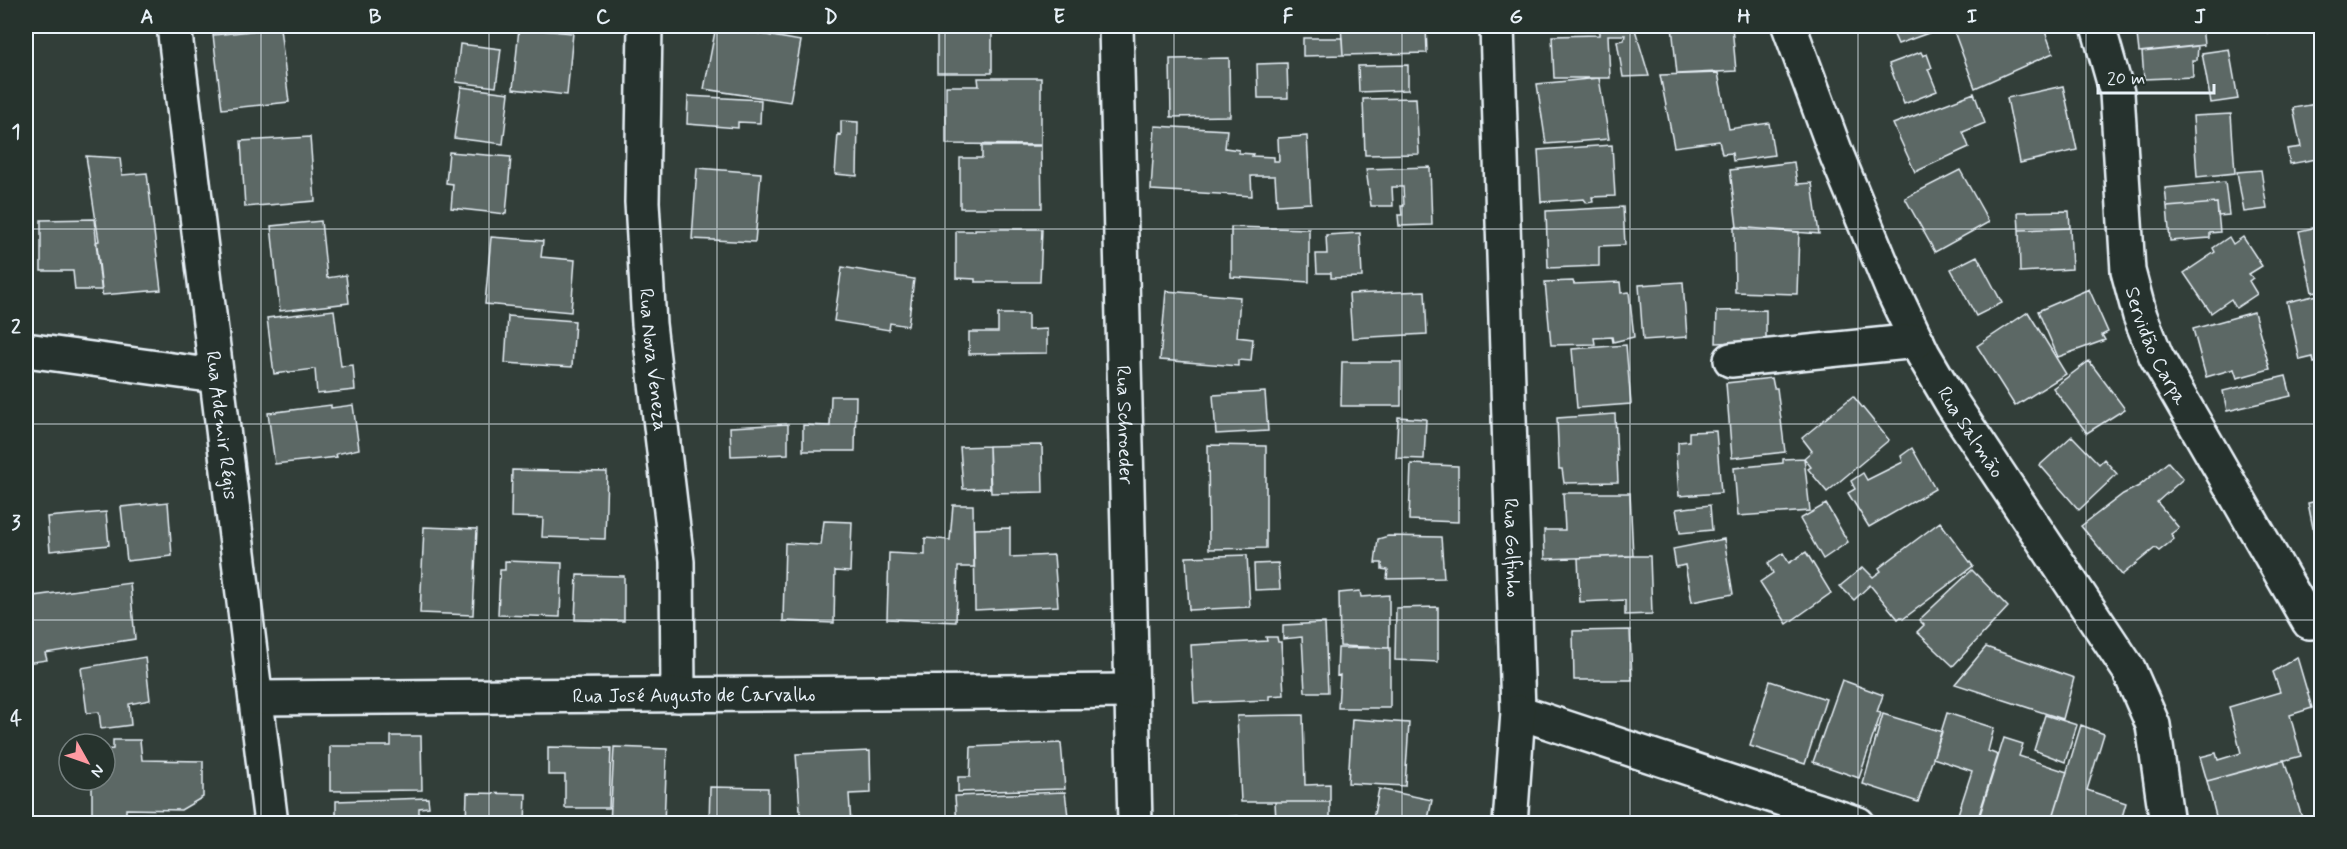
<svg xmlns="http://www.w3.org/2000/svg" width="2347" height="849" font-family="Mynerve,sans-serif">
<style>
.building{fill:#5c6865;stroke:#e8f1f8;stroke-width:1.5}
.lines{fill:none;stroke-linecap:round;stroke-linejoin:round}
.minor-casing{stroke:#e8f1f8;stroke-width:38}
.minor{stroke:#26332d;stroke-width:33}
.grid{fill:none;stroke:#e8f1f8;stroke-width:1.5;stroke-opacity:0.55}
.labels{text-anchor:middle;stroke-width:4.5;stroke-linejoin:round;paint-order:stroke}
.street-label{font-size:20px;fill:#e8f1f8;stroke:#26332d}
.neatline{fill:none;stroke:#e8f1f8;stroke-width:2}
.grid-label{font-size:20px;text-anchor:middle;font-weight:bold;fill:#e8f1f8}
</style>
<rect width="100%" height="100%" fill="#323e39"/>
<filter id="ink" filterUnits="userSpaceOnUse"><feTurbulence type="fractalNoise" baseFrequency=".0167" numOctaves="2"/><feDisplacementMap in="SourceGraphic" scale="12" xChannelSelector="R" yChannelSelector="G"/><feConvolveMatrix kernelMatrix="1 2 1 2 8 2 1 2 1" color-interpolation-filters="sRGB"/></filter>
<g filter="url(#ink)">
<path class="building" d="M206,26H256L206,31Z
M716,26L801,41L790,102L704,89Z
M937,26H992V73H937Z
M1341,26H1426L1427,53L1343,55Z
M1599,26H1634L1649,76L1623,77L1617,41L1624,40L1625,35H1608L1610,78H1554L1552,36L1599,35Z
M1672,26H1732L1736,71L1677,74Z
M1890,26H1948L1898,44Z
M1952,26H2043L2053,53L1975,88Z
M2136,26H2202L2204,45L2139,52Z
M2267,26H2322V28L2268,33Z
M280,28L289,102L222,109L213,35Z
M519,28L573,33L567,95L513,89Z
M1303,38H1342L1343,55L1303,56Z
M460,44L501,49L496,87L456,82Z
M2198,46L2197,60H2192L2193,77L2144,79L2142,52Z
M2229,49L2238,99L2211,103L2202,53Z
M1921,52L1923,56L1927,54L1932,68L1928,69L1937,91L1904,104L1889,64Z
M1229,58L1230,116L1171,117L1170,59Z
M1287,63L1288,98H1258L1257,64Z
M1408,65V90L1359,92L1358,66Z
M1718,73L1729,129L1769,123L1774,155L1733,161L1732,153L1722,154L1719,141L1674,147L1660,75Z
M978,78H1041V145L946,144V86H979Z
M1599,78L1609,139L1546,144L1537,84Z
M2063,86L2077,150L2020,163L2007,98Z
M461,87L509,93L503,144L454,138Z
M1974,93L1985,123L1963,132L1969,147L1915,172L1893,124Z
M688,96L761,100L760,123L738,122V128L687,124Z
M1416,98L1419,154L1365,155L1363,99Z
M2322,103V158L2290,164L2287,149L2301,147L2293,108Z
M2231,114L2235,173L2197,177L2193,116Z
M841,121L858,122L857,176L835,174L838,134L841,135Z
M1155,126L1227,130L1225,148L1239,150V153L1253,154L1252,156L1274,157V161H1279L1278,138L1307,136L1311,203L1277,205L1275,176H1251L1252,196L1151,190Z
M310,137L315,201L245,207L241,141Z
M1612,145L1615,196L1592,197L1593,202L1587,203L1584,199L1541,202L1538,150Z
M982,146H1041L1042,208H960V158H982Z
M449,152L511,157L506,214L451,208L453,184L446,183Z
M86,156L120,158L122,175L147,173L161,290L102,295L96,242L99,241Z
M1794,162L1797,184L1812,183L1819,234L1737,227L1730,170Z
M1430,167L1432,225L1399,226L1398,215H1402L1401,206H1404L1403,187H1392L1393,206H1371L1366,169Z
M697,168L761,173L755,242L692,239Z
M1960,170L1989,222L1935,252L1905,198Z
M2261,170L2267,209L2244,212L2237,172Z
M2225,182L2229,215L2218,216L2217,203L2167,207L2165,188Z
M2217,203L2220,232L2210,233V238L2170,241L2167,207Z
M1623,207L1625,245L1599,246V266L1548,268L1546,211Z
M2069,211L2070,228L2019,230L2018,212Z
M94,219L102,290H75L73,271H41V220Z
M321,221L327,278L346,275L349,303L280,311L271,226Z
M2322,226V290L2312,292L2299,231Z
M1231,227L1309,229V282L1231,277Z
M1734,227L1799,232L1797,294L1735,292Z
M2070,228L2072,269L2020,272L2019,230Z
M975,229H1042L1040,282H975V279L956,278V231H975Z
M1360,233L1362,277L1331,278V273H1317L1316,254H1327L1326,235Z
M491,237L543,241L541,257L575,260L571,312L485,304Z
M2229,237L2233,244L2243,237L2262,266L2249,274L2253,278L2249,281L2257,294L2236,308L2231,299L2211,313L2184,273L2215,252L2213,248Z
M1977,256L2002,303L1976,316L1951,269Z
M842,267L914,279L908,326L890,323L889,330L834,321Z
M1573,281L1574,284L1620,282L1621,293L1629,292L1634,337L1613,342L1612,337L1594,338L1595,344L1551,345L1545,282Z
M1683,282L1687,337L1643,340L1639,285Z
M2089,289L2108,332L2102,335L2105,340L2058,357L2038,311Z
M1166,291L1240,297L1237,337L1253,339L1251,361L1238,360V366L1160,360Z
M1425,291L1427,334L1352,338L1349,294Z
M2322,294V361L2314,363L2313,357L2300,360L2287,302Z
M334,310L341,366L353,365L355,390L317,394L315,369L274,374L267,318Z
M1766,310V341L1716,343L1717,311Z
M2028,312L2066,374L2015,406L1977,346Z
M2254,312L2270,369L2237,378L2234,369L2206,377L2193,329Z
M998,314H1028V330L1047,329V353L969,354V332H998Z
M508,316L575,321L572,367L505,363Z
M1626,345L1631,404L1577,408L1572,349Z
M2089,361L2125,409L2087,433L2053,388Z
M1342,362H1401V406H1341Z
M2286,376L2291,396L2227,411L2223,391Z
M1772,378L1774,388H1777L1785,452L1732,458L1726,383Z
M1265,392L1268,431L1216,434L1213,395Z
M831,396H856L855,451H803V425L830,426Z
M1853,396L1889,440L1827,492L1808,469L1811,467L1804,458L1812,451L1802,438Z
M331,405V408L353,405L359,449L336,454L337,457L275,464L268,413Z
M1615,414L1618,482L1564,483L1562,469H1559L1557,418Z
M1398,417L1426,419L1424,459L1396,458Z
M788,424V454L731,456L730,427Z
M1716,431L1721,493L1679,496L1676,454H1678V442L1689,441V432Z
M2072,436L2099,464L2104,459L2117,474L2079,510L2040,465Z
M1042,445L1043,492L991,493L989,446Z
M1208,445L1266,446V548L1209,549Z
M989,446L990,488L963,489L960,447Z
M1912,448L1935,489L1869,527L1848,493L1855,489L1851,481L1863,473L1867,480L1903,462L1901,456Z
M1783,459L1804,458L1810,511L1738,516L1734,468L1783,463Z
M2168,462L2183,479L2157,502L2179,528L2171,534L2174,539L2159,551L2155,548L2122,575L2081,526L2123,494L2139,486Z
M1411,464L1458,466V522L1409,520Z
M512,470L607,472L605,539L542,537L543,518L511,517Z
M1563,493H1630L1633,556L1545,559L1544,530H1565Z
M2322,500V558H2319L2308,503Z
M168,502L172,556L127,561L121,507Z
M1826,504L1848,542L1823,559L1800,519Z
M953,505H973L974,567H958L956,622L887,619L889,553L925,555V538L950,540Z
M1710,505L1712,530L1680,533L1676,509Z
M106,512L109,545L50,551L47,517Z
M824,521L852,522L850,572L835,571L834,623L783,621L785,543L821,545Z
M1940,522L1973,566L1903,619L1901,617L1898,619L1870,585L1854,600L1840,586L1863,567L1873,577L1881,571L1879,568Z
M424,527L477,529L473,615L420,613Z
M1010,528V557L1054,555L1058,606L975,610L974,529Z
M1388,536L1441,537L1444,578L1387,579L1388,570L1382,569V563H1375L1378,539Z
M1724,539L1733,594L1692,602L1685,565L1676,567L1673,549Z
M1806,552L1831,593L1787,624L1760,582L1773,573L1768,563L1783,553L1789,563Z
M1247,555L1250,607L1189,610L1186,557Z
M1624,556H1650L1652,614L1625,615V600L1580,602L1578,558Z
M505,561L562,563L560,617L498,615L500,570H505Z
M1278,563L1280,589L1255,590L1254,564Z
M1972,570L2008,607L1953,666L1917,632L1924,625L1919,620Z
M577,575L624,576V621L575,620Z
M130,583L135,639L45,653L47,660L26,663V597Z
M1360,591L1361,597L1389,595V648L1340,646L1339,593Z
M1438,607V662L1395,660L1396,608Z
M1325,623L1328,692H1305L1302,637L1283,639V625Z
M1630,630L1632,680H1574L1573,631Z
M1266,637H1277L1278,642H1281L1284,695L1269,696V700L1194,703L1191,645L1267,641Z
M1986,647L2074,678L2063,719L1955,684Z
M1338,648H1390V708H1338L1340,675L1337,676Z
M145,657L150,700L129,704L131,725L101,729L99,712L87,713L81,668Z
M2297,657L2312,708L2290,715L2301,756L2207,781L2200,757L2216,753L2218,760L2241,753L2229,707L2280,692L2273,672Z
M1842,680L1883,695L1877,712L1881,713L1859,778L1813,762Z
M1770,681L1826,699L1805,764L1750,746Z
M1947,713L1994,728L1988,751L1998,755L1977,821L1958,814L1972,771L1933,758Z
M1883,714L1942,732L1918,802L1863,784Z
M1303,715L1305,785L1330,784V802H1241L1237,716Z
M2045,715L2077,725L2065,762L2034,750Z
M1352,719L1409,723L1405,786L1348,783Z
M2081,725L2104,734L2087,790L2126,803L2120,824H2051Z
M391,736H421L422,790L330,791V746H391Z
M2004,738L2023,744L2019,756L2067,772L2051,824H1977Z
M113,740H140L142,760L203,761V797L181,810L126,809V824H92V786H94L95,780H105V750L113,749Z
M1061,743L1065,789L958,792V777H970L971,747Z
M548,747L611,748L609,808H565V775H548Z
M614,747L667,749L664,824H610Z
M870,751L871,793L849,794L851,824H801L796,754Z
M2284,760L2304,824H2218L2207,781Z
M710,787L768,788V824H709Z
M1379,789L1432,800L1427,824H1372Z
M1065,792L1069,824H957L955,796Z
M467,793L526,794L525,824H466Z
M428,798L429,807L419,808V824H336V801Z
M1275,802H1330V824L1276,821Z
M1238,816L1239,824H1207L1208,818Z"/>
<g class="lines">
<defs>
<g id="minor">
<path id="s1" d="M174,26L271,824"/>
<path id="s2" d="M645,26L642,202L649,324L677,562L678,695"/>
<path id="s3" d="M1116,26L1135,824"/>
<path id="s4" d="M1497,26L1518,712L1858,824"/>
<path id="s5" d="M1789,26L1837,156L1892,289L1923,354L1953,405L2129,670L2153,725L2167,824"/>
<path id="s6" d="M2098,26L2117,93L2128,271L2140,316L2156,356L2309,622L2322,621"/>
<path d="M26,350L216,376"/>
<path d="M1731,360L1917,341"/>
<path id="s7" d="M256,698L1131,691"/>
<path d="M1510,824L1518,712"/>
</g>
</defs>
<use href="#minor" class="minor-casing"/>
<use href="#minor" class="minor"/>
</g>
</g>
<path class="grid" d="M261,26V824M489,26V824M717,26V824M945,26V824M1174,26V824M1402,26V824M1630,26V824M1858,26V824M2086,26V824M26,229H2322M26,424H2322M26,620H2322"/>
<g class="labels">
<g class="street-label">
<text dy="7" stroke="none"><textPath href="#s6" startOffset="328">Servidão Carpa</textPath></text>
<text dy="7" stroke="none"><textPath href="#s2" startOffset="334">Rua Nova Veneza</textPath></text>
<text dy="7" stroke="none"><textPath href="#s1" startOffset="402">Rua Ademir Régis</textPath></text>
<text dy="7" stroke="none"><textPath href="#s3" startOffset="399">Rua Schroeder</textPath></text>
<text dy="7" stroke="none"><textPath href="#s5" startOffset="446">Rua Salmão</textPath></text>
<text dy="7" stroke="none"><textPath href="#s4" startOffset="522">Rua Golfinho</textPath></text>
<text dy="7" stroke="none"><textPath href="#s7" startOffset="438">Rua José Augusto de Carvalho</textPath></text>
</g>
</g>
<rect width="2347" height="849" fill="none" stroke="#26332d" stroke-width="66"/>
<g transform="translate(87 762) rotate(130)"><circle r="28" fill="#26332d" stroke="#747f7e" stroke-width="1.5"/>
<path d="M0-4.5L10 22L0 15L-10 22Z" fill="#ff9aa2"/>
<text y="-9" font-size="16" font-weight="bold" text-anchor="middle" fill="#e8f1f8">N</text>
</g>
<path d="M2098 84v9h116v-9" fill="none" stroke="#e8f1f8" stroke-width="3"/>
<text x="2107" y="84" font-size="18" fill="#e8f1f8" stroke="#26332d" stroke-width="4.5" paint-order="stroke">20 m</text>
<rect x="33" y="33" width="2281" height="783" class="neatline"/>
<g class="grid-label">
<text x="147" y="23">A</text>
<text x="375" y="23">B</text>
<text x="603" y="23">C</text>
<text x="831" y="23">D</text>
<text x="1059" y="23">E</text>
<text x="1288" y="23">F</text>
<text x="1516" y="23">G</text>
<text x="1744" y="23">H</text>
<text x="1972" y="23">I</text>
<text x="2200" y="23">J</text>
<text x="16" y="138">1</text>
<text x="16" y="333">2</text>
<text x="16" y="529">3</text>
<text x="16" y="725">4</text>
</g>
</svg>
